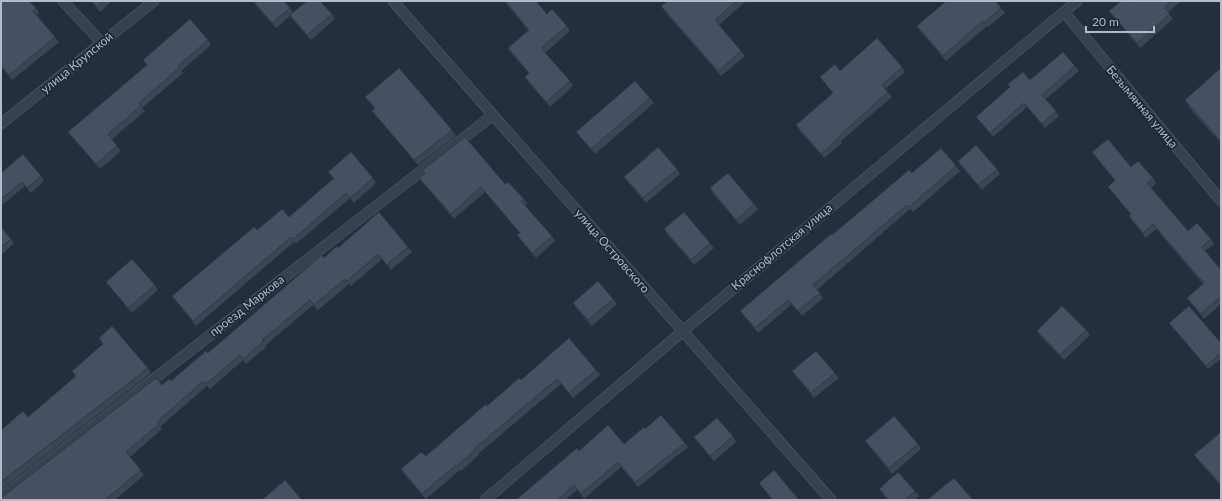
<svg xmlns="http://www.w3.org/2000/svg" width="1222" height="501" font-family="Lato,sans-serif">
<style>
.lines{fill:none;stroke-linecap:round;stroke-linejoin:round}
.lane-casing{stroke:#565f6c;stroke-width:11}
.lane{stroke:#38414e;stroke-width:10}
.wall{fill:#3b4654}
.building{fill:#455162;stroke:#303945}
.labels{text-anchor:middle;stroke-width:3.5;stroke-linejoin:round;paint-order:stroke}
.street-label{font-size:12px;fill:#b4bcc9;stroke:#1d2633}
</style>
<rect width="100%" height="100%" fill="#242f3e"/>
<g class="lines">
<defs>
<path id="lane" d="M63,1L102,43
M393,1L831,500
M1064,12L1221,201
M1,124L154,1
M1,498L493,115
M485,500L683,331L1077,1"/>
</defs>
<use href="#lane" class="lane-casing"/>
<use href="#lane" class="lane"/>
</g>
<path class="wall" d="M1,1L36,8L39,13L37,15L59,42L12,80L1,67Z
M91,1H112L100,12Z
M504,1H536L547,14L567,26L570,31L545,53L570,81L573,86L550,107L528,82L525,77L529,73L511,53L508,48L528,30Z
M668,1H746L719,25L741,51L745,56L721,76L665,12L661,6Z
M1131,1H1181L1168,12L1173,19L1140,48L1113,16L1109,11Z
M254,2L290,8L293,13L332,14L335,19L311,40L293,20L290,16L276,28L257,7Z
M1001,8L1005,13L988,27L987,26L946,61L920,31L917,26Z
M208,40L211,45L181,71L183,73L142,108L145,111L112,139L121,151L100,169L72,137L68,132L147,65L143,60Z
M1075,66L1079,71L1046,99L1059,116L1045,128L1027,107L993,137L976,117L1030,80Z
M902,67L905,72L885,89L892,97L841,141L842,143L824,158L799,130L796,125L833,93L820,77L840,71Z
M1221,68V143L1192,111L1185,100Z
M365,97L452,130L456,136L418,165L376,116L372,111L375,109Z
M650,98L654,103L595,154L576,132Z
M1092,152L1131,167L1153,178L1156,183L1151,188L1188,231L1211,239L1214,244L1205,251L1221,270V304L1204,319L1187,298L1203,284L1156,229L1146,238L1132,221L1129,216L1131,215L1108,187L1115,181Z
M958,161L997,169L1000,174L982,190L961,166Z
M956,166L960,171L913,212L910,209L817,290L823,298L802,316L792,304L758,333L740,311L832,235L912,173Z
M677,169L680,174L646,203L628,182L624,177Z
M423,170L505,184L524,199L527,204L525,206L552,236L555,241L536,258L517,235L520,233L485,192L454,219L423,183L419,178L425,173Z
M328,172L373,178L376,183L354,203L350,198L296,244L294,242L196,326L172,296L257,230L289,217L333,179Z
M1,173L41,176L44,181L31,193L25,186L1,206Z
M710,188L754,204L758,209L740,225L713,194Z
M1,227L14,243L1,255Z
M664,229L710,243L714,248L694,265L667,234Z
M408,247L412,252L391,270L382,259L351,286L349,284L318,310L313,305L266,345L267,346L246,364L243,360L210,389L207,386L160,427L162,429L130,457L144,475L115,500H1L162,385L171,381L208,353L324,258L338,248Z
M106,282L155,285L158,290L132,313L110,287Z
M613,299L617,304L592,326L576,308L573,303Z
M1169,323L1221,343V359L1208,369Z
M1086,330L1090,335L1064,360L1040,336L1037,331Z
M99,338L148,368L151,373L1,490V430L28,417L76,376L72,371L103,344Z
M596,370L600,375L573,398L561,384L478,454L479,455L461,471L460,470L426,499L404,474L401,469L426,456L487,406L521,380Z
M792,371L835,373L839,378L814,398Z
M645,429L685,443L688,447L638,487L621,467L584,499L577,490L565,500H518L579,451L624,444Z
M1221,432V486L1198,460L1194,455Z
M733,436L736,442L714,461L697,442L694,437Z
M865,441L918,444L921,449L892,474L869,446Z
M759,483L799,500H772Z
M879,489L915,491L919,496L915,500H888Z"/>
<path class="building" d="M1,1H29L36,8L33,11L55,37L9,75L1,66Z
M92,1H103L97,7Z
M255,1H284L290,8L272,23L254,2Z
M307,1H320L332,14L307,35L290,15Z
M505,1H536L547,14L552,9L567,26L541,48L570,81L546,102L525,77L529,73L508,48L529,30Z
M668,1H736L715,20L741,51L718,71L661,6Z
M946,1H996L1001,8L984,23L983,21L943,56L917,26Z
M1121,1H1129V2L1131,1H1172L1164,8L1170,14L1137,43L1109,11Z
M190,19L208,40L178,66L179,68L139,103L141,106L108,134L117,146L96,164L68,132L147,65L143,60Z
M877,38L902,67L882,85L888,92L838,137L839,138L821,154L796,125L833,93L820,77L835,64L840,71Z
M1063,52L1075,66L1042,95L1056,111L1042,124L1024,103L990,133L976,117L1010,87L1008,84L1023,72L1030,80Z
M399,68L452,130L414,160L372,111L375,108L365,97Z
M1221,68V138L1219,139L1185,100Z
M635,81L650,98L591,149L576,132Z
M465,137L505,184L508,182L524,199L521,201L552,236L532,253L517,235L520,233L481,187L451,214L419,178L425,173L423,170Z
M1108,139L1131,167L1138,161L1153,178L1147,183L1188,231L1197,223L1211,239L1202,247L1221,270V296L1201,314L1187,298L1204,283L1153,224L1143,233L1129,216L1131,214L1108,187L1115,180L1092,152Z
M976,145L997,169L978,185L958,161Z
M658,147L677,169L643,198L624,177Z
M941,148L956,166L909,207L907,205L813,285L820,293L798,311L788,300L755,328L740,311L831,234L832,235L909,170L912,173Z
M351,152L373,178L350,198L346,193L293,239L291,237L193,321L172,296L254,227L257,230L282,209L289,217L334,178L328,172Z
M23,154L41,176L27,188L22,182L1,199V173Z
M728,173L754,204L736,220L710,188Z
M379,212L408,247L387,265L378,254L347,281L345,279L314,305L310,300L262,340L264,341L243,359L240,355L206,384L203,381L157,422L159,424L126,452L141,470L105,500H1V498L156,378L162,385L169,379L171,381L206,351L208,353L322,255L324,258L337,246L338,248Z
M684,212L710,243L691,260L664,229Z
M1,227L11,239L1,247Z
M132,259L155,285L128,308L106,282Z
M598,281L613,299L588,320L573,303Z
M1062,306L1086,330L1060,355L1037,331Z
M1189,306L1221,343V353L1206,366L1169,323Z
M112,326L148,368L1,482V430L23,411L28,417L76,376L72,371L103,344L99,338Z
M569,338L596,370L569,393L557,379L474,449L475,450L457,466L456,465L422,494L401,469L421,452L426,456L486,404L487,406L519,378L521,380Z
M816,351L835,373L811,393L792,371Z
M661,415L685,443L635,482L618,462L581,494L574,485L557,500H518L517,499L577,448L579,451L608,425L624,444L644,427L645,429Z
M894,416L918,444L889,468L865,441Z
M717,418L733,436L710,456L694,437Z
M1221,432V480L1219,482L1194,455Z
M774,470L799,500H773L759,483Z
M898,472L915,491L905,500H889L879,489Z
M954,478L973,500H927Z
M285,480L302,500H262Z"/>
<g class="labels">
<g class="street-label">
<text transform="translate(77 63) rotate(-39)" y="4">улица Крупской</text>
<text transform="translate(1142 107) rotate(50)" y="4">Безымянная улица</text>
<text transform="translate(782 247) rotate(-40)" y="4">Краснофлотская улица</text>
<text transform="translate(612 251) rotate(49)" y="4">улица Островского</text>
<text transform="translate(247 306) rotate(-38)" y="4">проезд Маркова</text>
</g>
</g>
<rect width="1222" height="501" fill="none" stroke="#b4bcc9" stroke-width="4"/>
<path d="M1086 26v6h68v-6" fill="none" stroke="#b4bcc9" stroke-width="2"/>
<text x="1092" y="26" font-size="12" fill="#b4bcc9" stroke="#1d2633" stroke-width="3" paint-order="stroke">20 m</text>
</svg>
